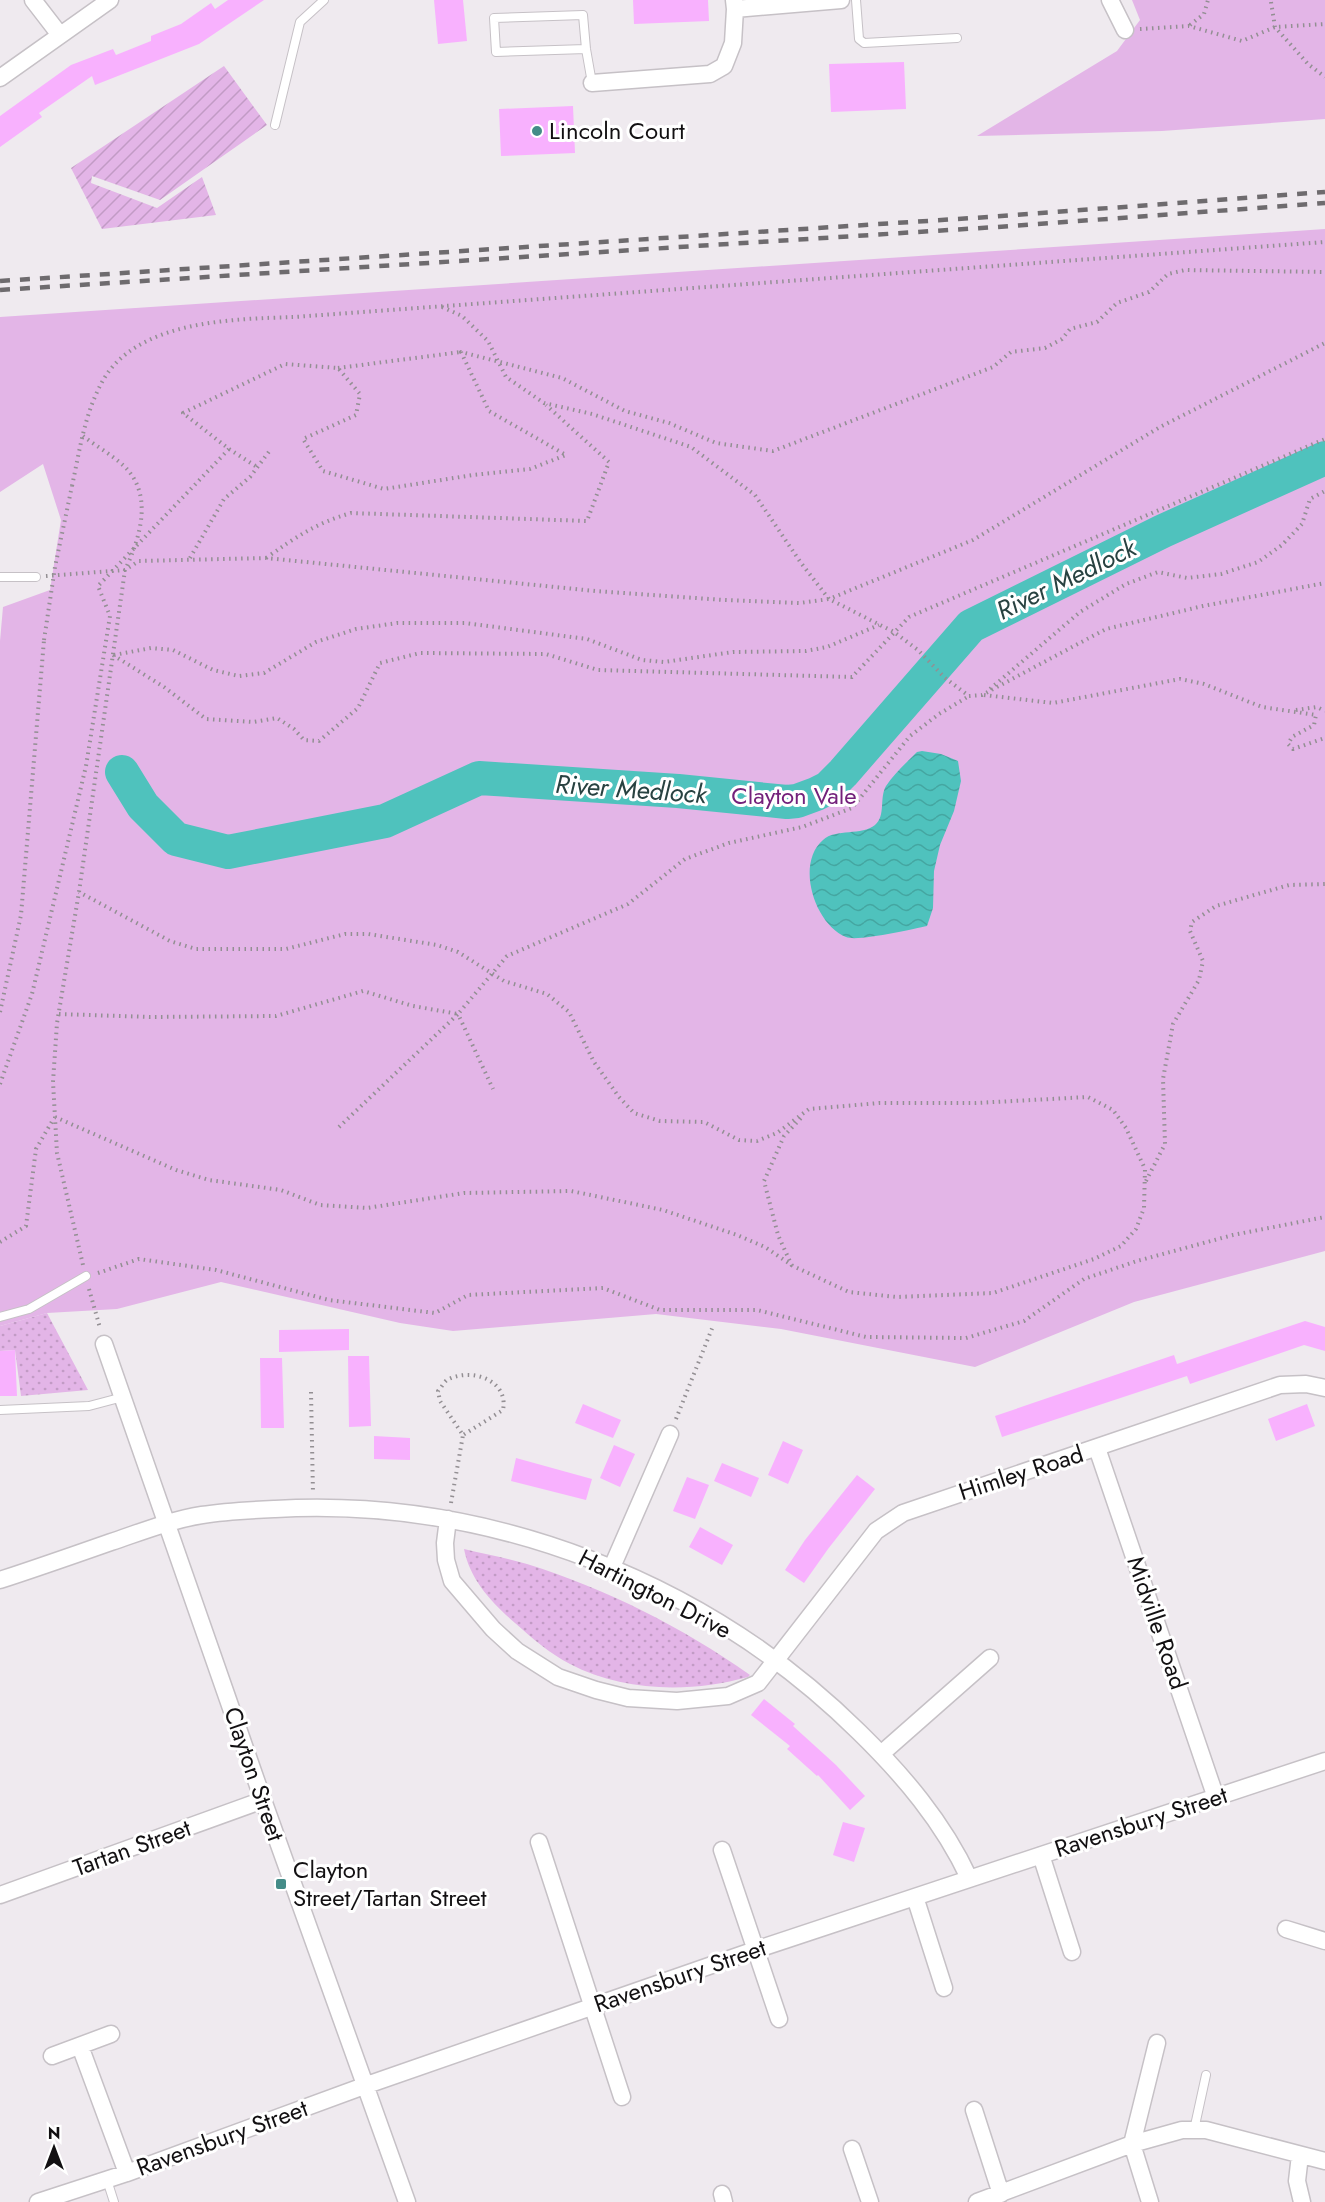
<svg xmlns="http://www.w3.org/2000/svg" width="1325" height="2202" font-family="Jost,sans-serif">
<style>
.grass{fill:url(#grass-dots)}
.park{fill:#e3b5e7}
.garden{fill:url(#garden-furrows)}
.water{fill:url(#water-waves)}
.lines{fill:none;stroke-linecap:round;stroke-linejoin:round}
.river{stroke:#4fc2bd;stroke-width:34}
.building{fill:#f8b1fe}
.service-casing{stroke:#c6c1c6;stroke-width:10}
.minor-casing{stroke:#c6c1c6;stroke-width:19}
.path{stroke:#938f93;stroke-width:4;stroke-dasharray:1.5 4.5;stroke-linecap:butt}
.service{stroke:#fff;stroke-width:8}
.minor{stroke:#fff;stroke-width:16}
.rail{stroke:#6e6b6e;stroke-width:4.5;stroke-dasharray:10 10;stroke-linecap:butt}
.path-bridge{stroke:#938f93;stroke-width:4;stroke-dasharray:1.5 4.5;stroke-linecap:butt}
.poi-dot{fill:#448c88;stroke:#fff;stroke-width:2}
.labels{text-anchor:middle;stroke-width:6;stroke-linejoin:round;paint-order:stroke}
.poi-label{font-size:24px;fill:#121012;stroke:#fff;text-anchor:start}
.park-label{font-size:24px;fill:#73217b;stroke:#fff}
.street-label{font-size:24px;fill:#121012;stroke:#fff}
.water-label{font-size:26px;font-style:italic;fill:#284241;stroke:#fff}
</style>
<defs>
<pattern id="grass-dots" width="8" height="8" patternUnits="userSpaceOnUse" patternTransform="scale(1.5)"><rect width="8" height="8" fill="#e3b5e7"/><path d="M2 2h.1M6 6h.1" fill="none" stroke="#c29bc5" stroke-width="1.8" stroke-linecap="round"/></pattern>
<pattern id="garden-furrows" width="10" height="10" patternUnits="userSpaceOnUse" patternTransform="scale(1.5)"><rect width="10" height="10" fill="#e3b5e7"/><path d="M-1 1l2-2M0 10L10 0M9 11l2-2" fill="none" stroke="#c29bc5"/></pattern>
<pattern id="water-waves" width="16" height="10" patternUnits="userSpaceOnUse" patternTransform="scale(1.5)"><rect width="16" height="10" fill="#4fc2bd"/><path d="M0 5q4-4 8 0t8 0" fill="none" stroke="#44a6a1"/></pattern>
</defs>
<rect width="100%" height="100%" fill="#efeaef"/>
<path class="grass" d="M47,1313L88,1390L21,1396L15,1350L0,1351V1326Z
M464,1549C485,1554 507,1558 527,1564C607,1589 682,1627 750,1675L748,1677C691,1693 623,1692 570,1664C549,1653 532,1638 515,1623C492,1603 470,1580 464,1549Z"/>
<path class="park" d="M1132,0H1325V119L1162,131L977,136L1117,51L1140,20Z
M1325,229V1251L1134,1302L975,1367L781,1329L656,1314L453,1331L400,1323L221,1282L117,1309L47,1313L0,1326V641L3,607L50,590L61,520L43,464L0,492V317Z"/>
<path class="garden" d="M224,66L267,125L160,200L92,176L91,183L157,208L202,177L216,215L102,229L71,168Z"/>
<path class="water" d="M922,751L941,754L958,761L961,781L954,811L940,845L934,871L933,908L927,926C913,929 857,942 846,937C815,925 795,864 823,840C836,828 862,836 875,825C886,815 879,798 886,786C894,774 906,763 917,752Z"/>
<g class="lines">
<path class="river" d="M122,772L143,806L176,839L228,852L385,821L479,778L678,791L787,802L797,801L816,794L828,788L843,773L971,626L1163,531L1325,458"/>
</g>
<path class="building" d="M228,0H264L199,44L95,85L92,76L39,113L42,117L0,147V116L71,65L113,49L116,55L151,41V36L181,24L211,3L215,9Z
M434,0H463L467,41L438,44Z
M633,0H708L709,21L634,24Z
M904,62L906,109L831,112L829,64Z
M573,106L575,153L501,156L499,109Z
M1305,1321L1325,1327V1351L1304,1345L1190,1384L1187,1376L1002,1437L995,1416L1174,1355L1177,1364Z
M349,1329V1350L279,1352V1330Z
M15,1350L17,1396H0V1351Z
M348,1356H369L371,1426L349,1427Z
M260,1358H282L284,1428H261Z
M583,1404L621,1420L613,1438L575,1423Z
M1307,1404L1315,1426L1276,1441L1268,1419Z
M374,1436L410,1438V1460L374,1459Z
M783,1441L803,1450L788,1484L768,1475Z
M614,1445L635,1454L620,1487L600,1478Z
M516,1458L592,1479L586,1500L511,1481Z
M722,1463L759,1478L751,1497L714,1481Z
M857,1475L875,1489L828,1549L804,1583L785,1570L805,1540Z
M687,1477L709,1485L695,1519L673,1511Z
M700,1527L733,1545L722,1565L689,1547Z
M764,1699L795,1724L793,1726L836,1765L865,1796L850,1810L818,1775L817,1776L787,1749L790,1746L751,1715Z
M843,1822L865,1828L854,1862L833,1855Z"/>
<g class="lines">
<defs>
<path id="service" d="M856,0L859,39L864,43L957,38
M586,49L496,52L494,18L583,15L586,49L592,83
M275,125L300,22L324,0
M0,577H36
M0,1317L29,1309L86,1276
M0,1410L89,1406L123,1397
M1194,2130L1206,2075
M107,2180L114,2202"/>
<path id="minor" d="M33,0L60,35
M734,0L735,9L841,0
M1110,0L1125,30
M0,78L110,0
M592,83L710,74L724,66L733,43L735,9
M104,1344L263,1800L407,2202
M1097,1448L1216,1798
M448,1519L445,1543L446,1560L452,1581L493,1629L517,1651L558,1677L596,1690L628,1698L677,1701L728,1696L758,1683L876,1531L903,1513L1280,1385L1306,1384L1325,1388
M612,1567L670,1434
M0,1580C37,1568 74,1555 111,1542C141,1532 171,1520 202,1515C226,1511 251,1510 275,1509C490,1497 706,1581 859,1732C903,1775 943,1822 969,1878
M881,1754L990,1658
M539,1842L622,2097
M722,1850L779,2019
M1041,1855L1072,1952
M0,1895L263,1800
M915,1897L944,1988
M1286,1929L1325,1941
M80,2046L127,2173
M52,2056L111,2034
M974,2110L1001,2194
M852,2149L870,2202
M1300,2155L1297,2181L1302,2202
M722,2194L724,2202
M38,2202L127,2173L364,2086L755,1950L1325,1761
M977,2202L1132,2144L1182,2130H1206L1325,2161
M1150,2202L1132,2144L1157,2043"/>
</defs>
<use href="#service" class="service-casing"/>
<use href="#minor" class="minor-casing"/>
<path class="path" d="M1271,2L1275,27L1308,64L1325,77
M1190,25L1204,14L1208,0
M1140,29L1189,26L1242,41L1275,27L1325,24
M442,307L462,316L488,341L506,377L544,403L592,414L691,447L755,495L801,563L829,599L973,540L1160,427L1325,343
M338,368L461,352
M83,436C96,446 112,455 124,466C154,495 140,538 125,570L79,892L57,1023L53,1082L57,1153L83,1265
M229,449L257,467
M72,486C80,449 85,410 105,377C141,320 235,319 294,317L1325,242
M190,558L224,499L250,477L271,449
M266,558C296,537 316,523 351,513L587,521L609,462L546,405
M46,576L125,570L139,561L266,558L595,591L724,600L800,603L829,599L894,632L918,650L945,678L969,696L982,695L1106,629L1203,606L1325,583
M113,655L164,687L206,719L253,722L277,718L294,729L304,740L319,741L358,708L380,663L420,653L546,654L598,670L852,677L909,617L1325,439
M114,655L151,648L173,650L213,670L239,676L264,673L316,642L356,629L397,623H465L587,639L642,660L664,662L733,652L806,651L827,647L879,625
M990,689L1080,612L1126,584L1158,572L1187,578L1221,574L1258,562L1282,545L1302,524L1310,499L1325,491
M984,695L1053,703L1180,679L1204,684L1262,707L1316,715L1314,725L1292,737L1288,744L1293,749L1325,738
M1296,710L1317,707L1325,711
M0,1012L21,915L44,640
M59,1014L150,1017L276,1016L363,991L413,1006L458,1014L507,956L628,904L685,859L729,843L802,827L852,808L910,736L939,714L969,696
M0,1084L32,994L86,766L110,616L98,586L229,449L183,413L285,364L338,368L360,394L356,415L303,439L323,471L384,489L473,475L530,469L566,455L489,411L461,352L562,378L625,411L669,423L716,443L773,451L993,367L1011,352L1045,348L1062,339L1070,329L1097,322L1117,303L1149,292L1168,274L1185,270L1325,272
M55,1117L176,1170L209,1180L281,1190L320,1205L367,1208L464,1193L571,1191L663,1210L737,1235L765,1247L793,1266L849,1292L897,1297L993,1293L1094,1259L1121,1246L1136,1229L1144,1208L1145,1169L1126,1128L1113,1110L1088,1097L976,1103H880L809,1109L777,1133L757,1141L739,1140L704,1122L660,1121L634,1113L619,1097L594,1062L569,1012L547,994L504,981L458,952L437,945L368,934H345L286,949H196L170,941L79,892
M339,1127L458,1014L493,1089
M1146,1181L1165,1144L1163,1079L1173,1024L1199,980L1203,961L1190,931L1192,922L1216,906L1289,885L1325,884
M0,1242L26,1226L36,1149L54,1118
M792,1266L778,1235L764,1181L784,1136L801,1118
M98,1273L139,1259L216,1270L329,1300L435,1313L468,1295L603,1288L660,1310H757L866,1337L966,1338L1024,1321L1084,1279L1137,1261L1233,1235L1325,1217
M89,1289L100,1328
M311,1392L313,1494
M676,1419L713,1326
M451,1503L463,1435L440,1401L438,1391C441,1388 444,1382 447,1380C471,1367 509,1380 503,1410L463,1435"/>
<use href="#service" class="service"/>
<use href="#minor" class="minor"/>
<path class="rail" d="M0,281L988,217L1325,192
M0,290L997,227L1325,203"/>
<path class="path-bridge" d="M44,640L55,567L72,486"/>
</g>
<g class="poi-dot">
<circle cx="537" cy="131" r="6"/>
<rect x="275" y="1878" width="12" height="12" rx="3"/>
</g>
<g class="labels">
<g class="poi-label">
<text x="549" y="139">Lincoln Court</text>
<text x="293" y="1878">Clayton<tspan x="293" dy="28">Street/Tartan Street</tspan></text>
</g>
<g class="park-label">
<text x="794" y="804">Clayton Vale</text>
</g>
<g class="street-label">
<text transform="translate(1021 1473) rotate(-18)" y="8">Himley Road</text>
<text transform="translate(655 1594) rotate(27)" y="8">Hartington Drive</text>
<text transform="translate(1157 1623) rotate(71)" y="8">Midville Road</text>
<text transform="translate(254 1774) rotate(71)" y="8">Clayton Street</text>
<text transform="translate(1141 1822) rotate(-18)" y="8">Ravensbury Street</text>
<text transform="translate(132 1848) rotate(-20)" y="8">Tartan Street</text>
<text transform="translate(680 1976) rotate(-19)" y="8">Ravensbury Street</text>
<text transform="translate(222 2138) rotate(-20)" y="8">Ravensbury Street</text>
</g>
<g class="water-label">
<text transform="translate(1066 579) rotate(-26)" y="9">River Medlock</text>
<text transform="translate(631 789) rotate(4)" y="9">River Medlock</text>
</g>
</g>
<g transform="translate(54 2148)" stroke="#ffffff" stroke-width="4.5" paint-order="stroke">
<path d="M0-4.5L10 22L0 15L-10 22Z" fill="#121012"/>
<text y="-9" font-size="16" font-weight="bold" text-anchor="middle" fill="#121012">N</text>
</g>
</svg>
